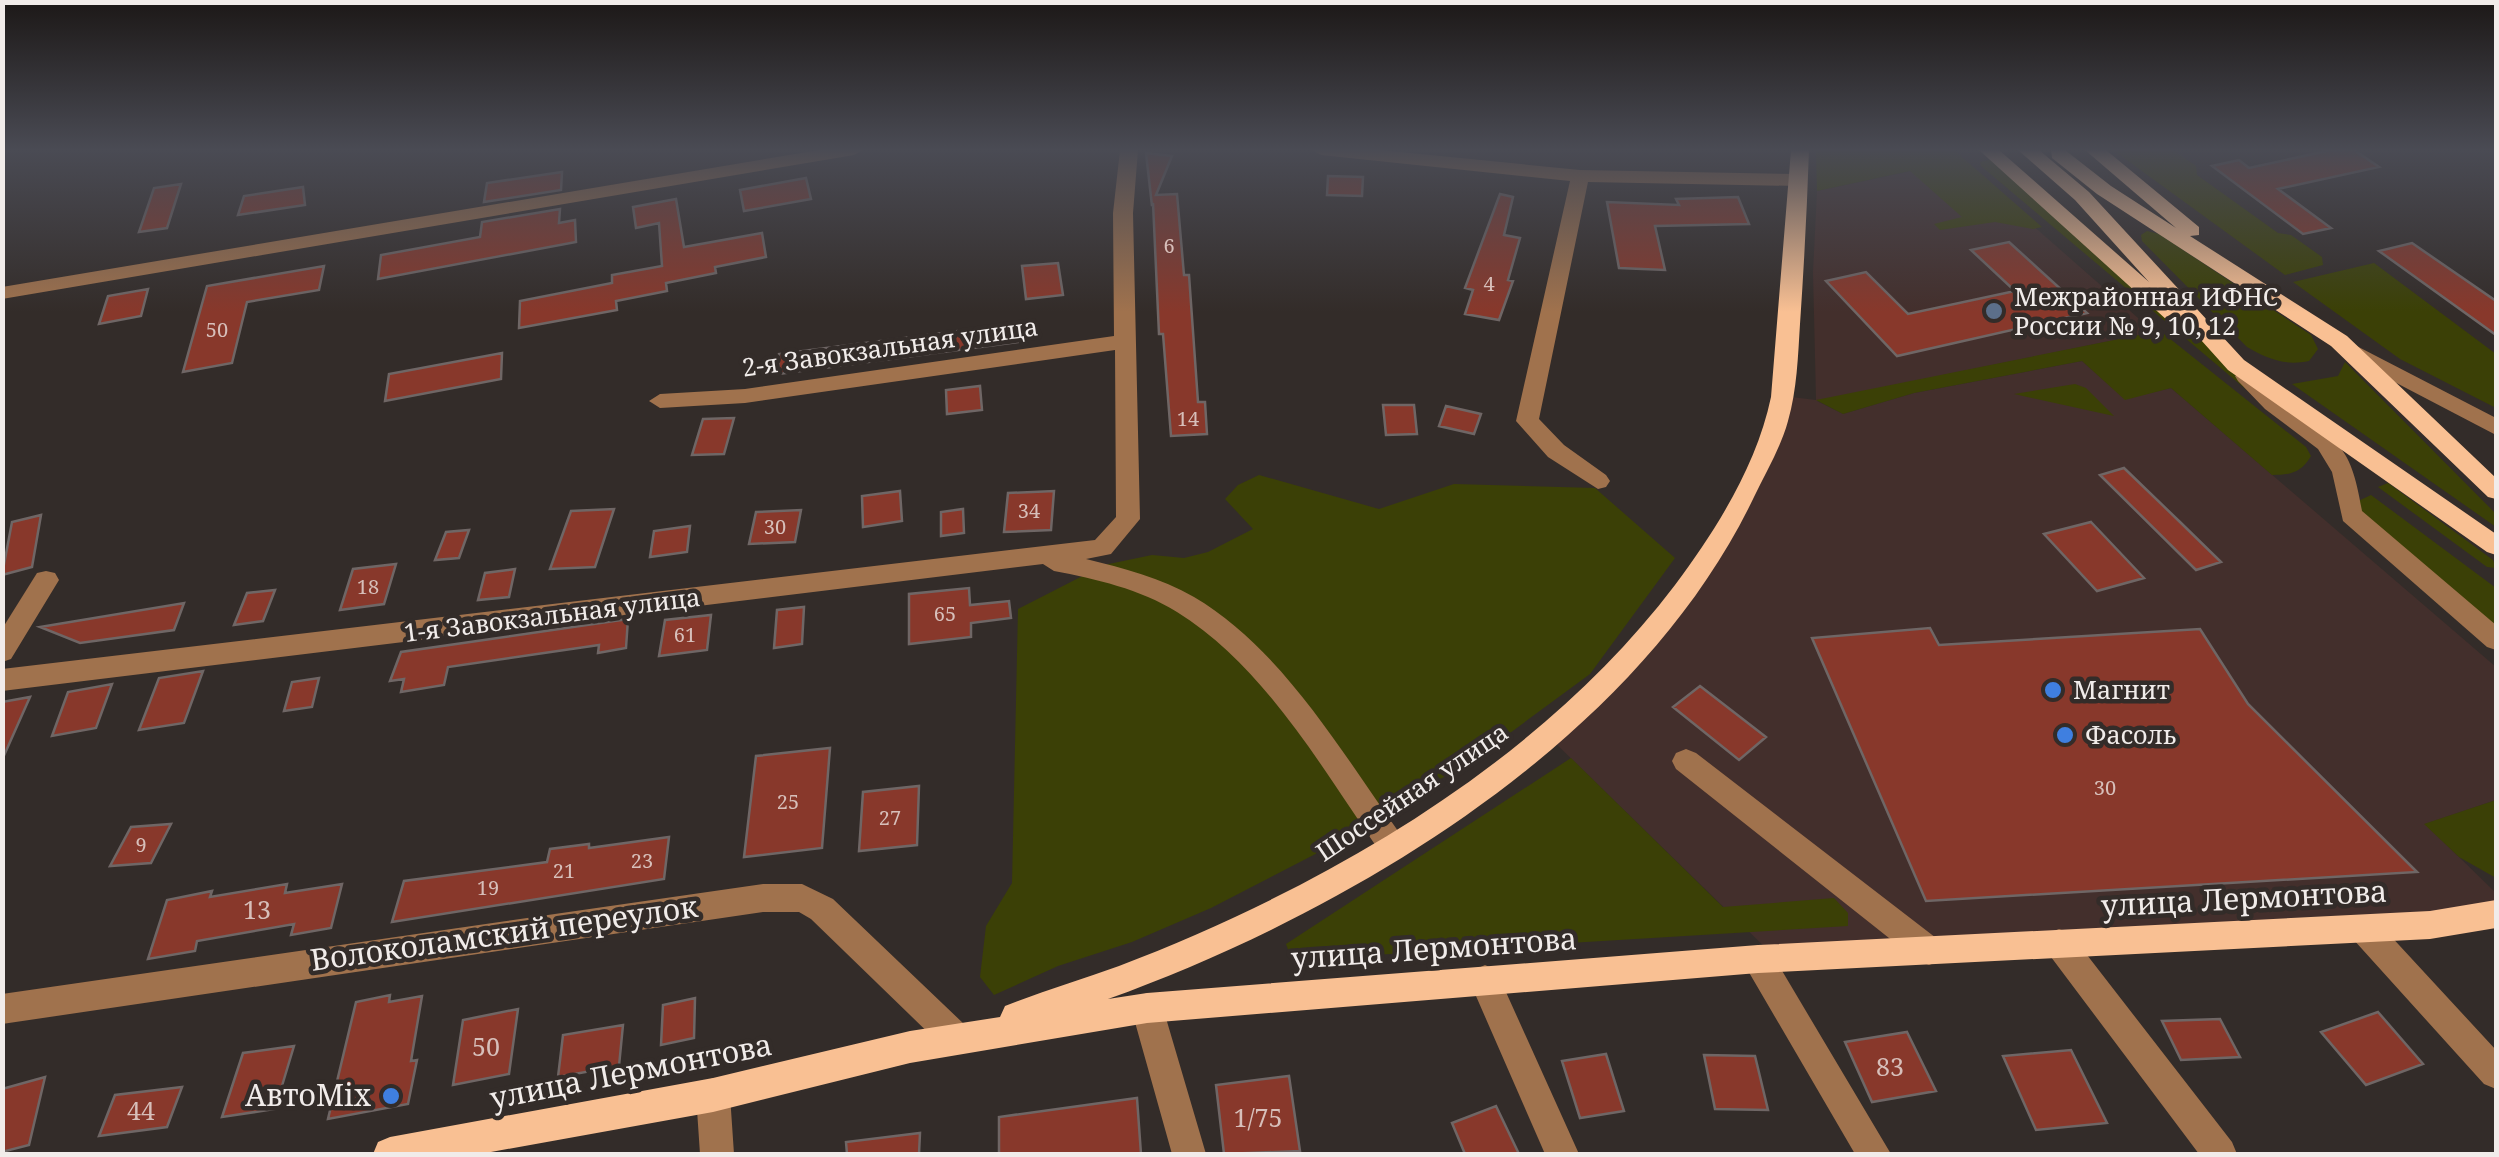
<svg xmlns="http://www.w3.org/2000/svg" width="2499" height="1157" font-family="'Noto Serif',serif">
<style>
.commercial{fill:#432f2c}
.green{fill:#3b4006}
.building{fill:#88382b;stroke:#6f6665;stroke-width:2.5}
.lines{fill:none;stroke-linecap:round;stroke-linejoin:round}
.minor{fill:#a0724d;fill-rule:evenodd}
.major{fill:#f9c093;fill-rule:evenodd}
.service-dot{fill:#5c6f8a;stroke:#332c29;stroke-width:4}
.shop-dot{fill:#3f7fe0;stroke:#332c29;stroke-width:4}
.labels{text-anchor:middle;stroke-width:9;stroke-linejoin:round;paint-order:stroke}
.number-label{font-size:20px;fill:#d7bfba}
.poi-label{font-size:25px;fill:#f1ecea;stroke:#332c29;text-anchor:start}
.street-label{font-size:25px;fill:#f1ecea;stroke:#332c29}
.near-number-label{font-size:25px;fill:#d7bfba}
.near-street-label{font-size:30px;fill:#f1ecea;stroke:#332c29}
.near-poi-label{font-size:30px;fill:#f1ecea;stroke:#332c29;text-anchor:end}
</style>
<rect width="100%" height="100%" fill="#332c29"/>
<path class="commercial" d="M1926,168L2006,202L2154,332L1817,401L1843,414L1914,393L2082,361L2125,399L2171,388L2496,667V800L2425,824L2496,893V914L1776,958L1547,735L1702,569L1783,396L1816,400L1813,272L1817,191Z"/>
<path class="green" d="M1816,150H1954L2042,227L2033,229L1995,222L1940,230L1934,224L1962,217L1910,171L1817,191Z
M2113,150H2173L2196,166L2197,175L2278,233L2291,235L2322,257L2323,265L2285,275Z
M1992,159L2236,365L2261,402L1981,166L1980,162Z
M2147,231L2159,234L2311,335L2318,349L2309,361C2285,366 2268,359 2247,347L2142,241L2141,235Z
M2374,263L2496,354V408L2400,359L2293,282Z
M2154,332L2164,334L2306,447L2311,456C2301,473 2290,475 2272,475L2171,388L2125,400L2082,361L1914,393L1843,414L1816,400Z
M2345,362L2496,514V527L2292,384L2338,376Z
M2075,384L2086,388L2114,416L2014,394Z
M1259,475L1379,509L1454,484L1595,488L1675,558L1590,674L1480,755L1329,847L1211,908L1132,942L1058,966L994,995L980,977L986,926L1012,883L1018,609L1104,565L1152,555L1184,558L1208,552L1253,529L1225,499L1238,485Z
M2388,483L2493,560L2496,568L2487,567L2378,487Z
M2371,495L2496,588V635L2359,515L2354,503Z
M1571,758L1723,907L1834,898L1848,913V926L1292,960L1286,944Z
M2496,800V878L2459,857L2424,824Z"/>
<path class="building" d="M2331,150H2354L2379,167L2278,189L2331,228L2303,234L2212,166L2239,160L2249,168Z
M1146,153L1172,156L1156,195L1177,194L1184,275H1189L1198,402H1205L1207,434L1171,436L1163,334H1159L1153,203L1152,206Z
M562,172L561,190L484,202L487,183Z
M1328,176L1363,177L1362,196L1327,195Z
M806,178L811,199L744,211L740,190Z
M181,184L167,228L139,232L154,188Z
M303,187L305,205L238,215L244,196Z
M1500,194L1513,197L1504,235L1520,238L1508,280L1513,281L1499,320L1465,314L1473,290L1465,288Z
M1738,197L1749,224L1655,226L1665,270L1619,268L1607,202L1679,205L1676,199Z
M676,199L684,247L762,233L766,257L715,267L716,273L666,283L667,291L616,301L617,310L519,328L520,301L612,283V275L662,266L659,223L636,228L633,207Z
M560,209L559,223L575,220L576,242L378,279L381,255L480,237L482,222Z
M2009,242L2087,313L1897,356L1826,281L1866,272L1908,314L2015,291L1971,250Z
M2412,243L2496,301V335L2379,251Z
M1058,263L1063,295L1026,299L1022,266Z
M324,266L319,290L247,302L232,363L183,372L207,286Z
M148,289L141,316L99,324L108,296Z
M1021,323L1026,341L778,374L779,354Z
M502,353L501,379L385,401L389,374Z
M980,386L982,410L947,414L946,390Z
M1383,405H1414L1417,434L1386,435Z
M1446,406L1481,414L1474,434L1439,426Z
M734,418L724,454L692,455L703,419Z
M2124,468L2180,522L2221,562L2196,570L2100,475Z
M900,491L902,521L863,527L862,496Z
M1054,491L1051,530L1004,532L1008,493Z
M614,509L595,567L550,569L571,511Z
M963,509L964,533L941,536V512Z
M801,510L795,542L749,544L756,512Z
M41,515L32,567L2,575L12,522Z
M2091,522L2144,578L2097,591L2044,534Z
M690,526L687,552L650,557L654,531Z
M469,530L459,558L435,560L446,532Z
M396,564L384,604L340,610L353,569Z
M515,569L509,597L478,600L485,573Z
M969,588L970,605L1009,601L1011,618L971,623V637L909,644V594Z
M275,590L263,621L234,625L247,593Z
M184,603L174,630L80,643L40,627Z
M804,607L802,644L774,648L777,610Z
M711,615L707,650L659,656L665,620Z
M628,619L626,648L598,653L599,645L448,667L444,685L401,692L404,679L390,681L401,652Z
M1930,628L1939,645L2200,629L2248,704L2417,872L1926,901L1812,638Z
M203,671L184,723L139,730L159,678Z
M319,678L312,707L284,711L292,682Z
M112,684L96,728L52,736L68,692Z
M1700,686L1766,737L1739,760L1673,707Z
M30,697L2,760V702Z
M830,748L822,848L744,857L756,756Z
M919,786L917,845L859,851L863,792Z
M171,824L151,863L110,866L131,827Z
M669,837L664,879L392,922L404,881L547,862L550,849L589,844V848Z
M287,884L285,893L342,884L331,928L291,935L294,924L197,941L195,951L148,959L167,900L212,891L210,897Z
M390,995L389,1002L422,996L411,1061L417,1060L408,1104L328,1119L356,1002Z
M695,998L694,1038L661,1045L663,1005Z
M518,1009L509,1074L453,1085L463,1020Z
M2378,1012L2423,1064L2366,1085L2321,1032Z
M2220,1019L2240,1057L2181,1060L2162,1021Z
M623,1025L619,1066L558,1077L563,1035Z
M1907,1032L1936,1091L1872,1102L1845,1042Z
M294,1046L275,1109L222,1117L243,1053Z
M2071,1050L2107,1123L2036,1130L2003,1056Z
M1606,1054L1624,1111L1580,1118L1562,1061Z
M1704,1055L1755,1056L1768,1110L1715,1109Z
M1289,1076L1300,1151L1224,1154L1216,1085Z
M45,1077L29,1145L2,1152V1089Z
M182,1087L167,1127L99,1136L115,1095Z
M1137,1098L1141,1154H999V1117Z
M1496,1106L1519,1154H1465L1452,1123Z
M920,1133L919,1154H847L846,1142Z"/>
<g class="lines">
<path class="minor" d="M819,150H863L854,155L2,299V287Z
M1120,150H1138L1133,213L1140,519L1111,554L1086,559C1123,568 1161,578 1194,597C1284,650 1343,755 1403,838L1408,847L1403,856L1393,860L1383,856C1324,772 1266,667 1177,612C1140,589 1096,579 1054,571L1043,564L2,691V669L1095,540L1116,517L1115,350L745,403L660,408L649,401L660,394L745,389L1114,336L1113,213Z
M1312,150H1380L1580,170L1798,174L1807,180L1798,186L1588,182L1539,419L1564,445L1606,475L1610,481L1606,487L1598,489L1548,457L1516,421L1570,181L1321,155Z
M2347,341L2496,418V435L2339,353L2336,348Z
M2246,369C2261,373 2270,390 2282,400C2335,444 2350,437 2362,511L2496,625V650L2487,647L2343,521L2332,472L2318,449L2265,409L2238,381L2235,376Z
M46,571L55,573L59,580L11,659L2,662V629L37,573Z
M1686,749L1696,753L1940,941L1944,951L1940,961L1929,965L1918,961L1676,769L1672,761L1676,753Z
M763,884H802L833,899L965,1025L970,1036L965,1047L954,1052L943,1047L811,919L799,912H763L2,1024V994Z
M2364,915L2375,919L2496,1050V1089L2484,1084L2353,939L2349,929L2353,919Z
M2059,929L2070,933L2232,1142L2237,1154H2199L2048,953L2044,943L2048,933Z
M1758,945L1769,949L1891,1154H1855L1747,969L1743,959L1747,949Z
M1485,965L1496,970L1579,1154H1545L1469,980L1474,970Z
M1147,993L1158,997L1163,1008L1206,1154H1172L1131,1008L1136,997Z
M713,1078L725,1083L730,1095L734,1154H700L696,1095L701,1083Z"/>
<path class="major" d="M1791,150H1809C1807,208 1804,266 1800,324C1798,356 1797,390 1788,421C1781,447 1766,472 1754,497C1638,740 1354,910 1108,999L1147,993L1758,945L2430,911L2496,900V928L2430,939L1758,973L1147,1023L910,1063L713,1112L480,1154H373L378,1142L390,1137L713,1078L910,1031L1000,1017L1005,1006C1042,991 1081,980 1119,966C1327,886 1539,764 1675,585C1716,530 1757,465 1771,397Z
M1979,150H1999L2149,282L2075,200L2018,150H2039L2089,192L2244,360L2496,534V555L2487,552L2228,370L2183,320L2168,321Z
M2051,150H2065L2111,186L2176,228L2085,150H2106L2199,227V235L2190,236L2347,336L2496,478V499L2488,497L2331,346L2097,194L2052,158Z"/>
</g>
<linearGradient id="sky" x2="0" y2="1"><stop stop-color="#1c1817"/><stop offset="0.48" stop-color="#4a4b54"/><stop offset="1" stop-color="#4a4b54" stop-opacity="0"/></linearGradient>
<rect width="2499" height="312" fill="url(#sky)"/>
<circle class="service-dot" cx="1994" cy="311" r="10"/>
<g class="shop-dot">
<circle cx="2053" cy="690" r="10"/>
<circle cx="2065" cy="735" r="10"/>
<circle cx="391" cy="1096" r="10"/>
</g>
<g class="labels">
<g class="number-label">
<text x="1169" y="253">6</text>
<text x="1489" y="291">4</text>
<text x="217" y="337">50</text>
<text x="1188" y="426">14</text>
<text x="1029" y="518">34</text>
<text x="775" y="534">30</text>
<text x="368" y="594">18</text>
<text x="945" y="621">65</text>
<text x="685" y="642">61</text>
<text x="2105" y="795">30</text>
<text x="788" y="809">25</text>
<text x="890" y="825">27</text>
<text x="141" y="852">9</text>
<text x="642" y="868">23</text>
<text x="564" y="878">21</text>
<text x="488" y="895">19</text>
</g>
<g class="poi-label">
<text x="2014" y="306">Межрайонная ИФНС<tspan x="2014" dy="29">России № 9, 10, 12</tspan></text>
<text x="2073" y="699">Магнит</text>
<text x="2085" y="744">Фасоль</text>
</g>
<g class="street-label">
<text transform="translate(890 347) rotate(-8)" y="9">2-я Завокзальная улица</text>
<text transform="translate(552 615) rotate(-7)" y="9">1-я Завокзальная улица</text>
<text transform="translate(1412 792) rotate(-34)" y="9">Шоссейная улица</text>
</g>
<g class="near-number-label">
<text x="257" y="919">13</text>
<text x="486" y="1056">50</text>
<text x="1890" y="1076">83</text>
<text x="141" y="1120">44</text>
<text x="1258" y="1127">1/75</text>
</g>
<g class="near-street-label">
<text transform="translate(2244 899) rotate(-3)" y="10">улица Лермонтова</text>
<text transform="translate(504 934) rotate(-8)" y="10">Волоколамский переулок</text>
<text transform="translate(1434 949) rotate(-4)" y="10">улица Лермонтова</text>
<text transform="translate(631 1072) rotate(-11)" y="10">улица Лермонтова</text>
</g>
<g class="near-poi-label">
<text x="371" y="1106">АвтоMix</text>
</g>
</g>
<rect width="2499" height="1157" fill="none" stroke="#f1ecea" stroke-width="10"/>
</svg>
